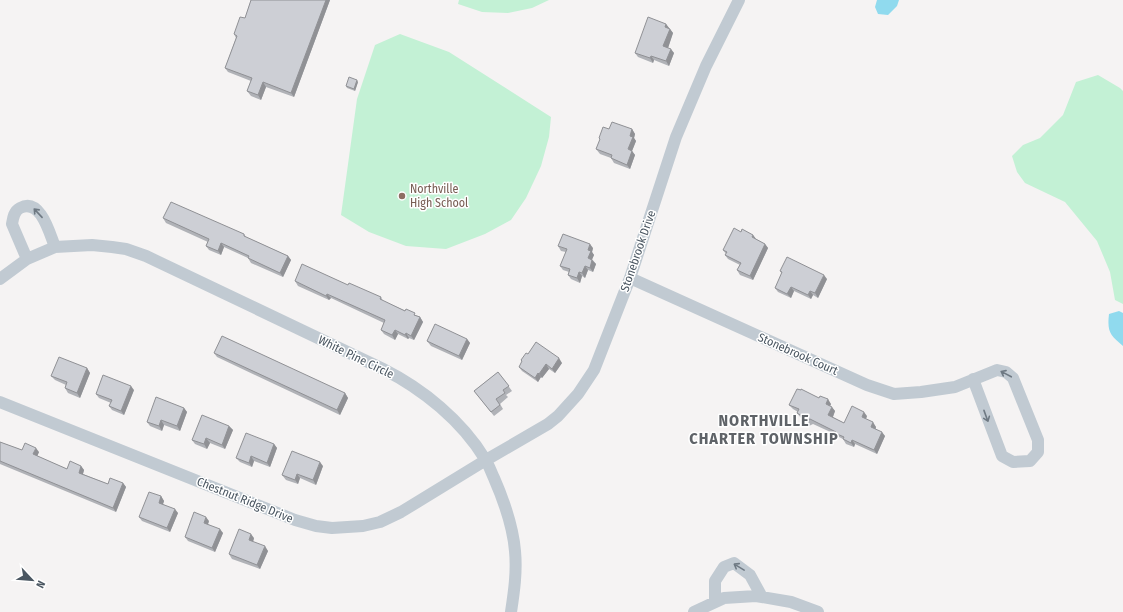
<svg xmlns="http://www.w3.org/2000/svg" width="1123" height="612" font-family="'Fira Sans Condensed',sans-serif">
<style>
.green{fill:#c3f1d5}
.water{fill:#90daee}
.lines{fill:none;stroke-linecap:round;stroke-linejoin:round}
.street{stroke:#c1cad2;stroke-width:12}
.wall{fill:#b0b2b7}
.shaded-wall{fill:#909195}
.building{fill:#cdcfd5;stroke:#909195}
.oneway{stroke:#6e7983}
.education-dot{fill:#8d6e63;stroke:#fff;stroke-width:1.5}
.labels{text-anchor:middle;stroke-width:3;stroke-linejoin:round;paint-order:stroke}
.education-label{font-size:12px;fill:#785e54;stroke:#fff;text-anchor:start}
.street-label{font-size:12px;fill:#4a5661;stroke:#fff}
.district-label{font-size:16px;font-weight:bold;letter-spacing:1px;fill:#5f6368;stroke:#fff}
</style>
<rect width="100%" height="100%" fill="#f5f3f3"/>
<path class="green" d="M459,0H549L532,8L508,13L482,12L458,4Z
M400,34L449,52L551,117L549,137L541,166L526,198L511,220L485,234L446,249L406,246L369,232L341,215L357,99L375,45Z
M1098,75L1120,88L1123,91V304L1115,300L1110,272L1097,241L1065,202L1025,183L1017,172L1012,156L1023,145L1040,138L1063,115L1076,82Z"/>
<path class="water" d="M877,0H899L897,6L888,15L878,14L875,7Z
M1119,311L1123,313V346C1110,335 1107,332 1109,314Z"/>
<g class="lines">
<path class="street" d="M27,259L12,224C13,218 14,211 20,208C41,197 50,235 55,247
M630,278L867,385L894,394L921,392L955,387L997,370L1006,372L1013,378L1038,440V452L1030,461L1013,462L1002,456L973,379
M0,279L27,259L55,247L92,245L112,247L126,249L146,256L383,369C423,389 462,421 485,459C489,465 491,472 494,478C504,501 513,527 515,551C517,572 514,592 511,612
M0,402L295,520L316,526L332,528L363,526L380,522L401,512L486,460L548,424L558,416L578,394L594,370L630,278L676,137L706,66L739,0
M715,602V581L724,567L734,563L750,575L762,597
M694,612L724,598L756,596L791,602L818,612"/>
</g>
<path class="wall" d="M251,0H330L294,97L266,87L261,100L251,96L247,91L251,81L228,72L225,68L236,38L234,34L245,18Z
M666,24L673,33L668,48L674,53L669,66L654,60L653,63L638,57L635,53Z
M358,82L355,91L347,88L346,86Z
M609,129H632L635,134L634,138L636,141L632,151L635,155L630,169L614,163L611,158L600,154L596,149L600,140L599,138Z
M163,218L244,234L246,237L288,256L291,260L283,277L251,263L248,258L224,247L221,255L209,250L206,246L208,242L166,223Z
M741,232L753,235L756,239L765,244L768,248L753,280L740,275L737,270L740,265L728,259L725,255L726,254L723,250Z
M558,246L593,248L592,252L594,255L592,259L596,264L593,272L588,270L585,278L582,276L580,283L571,279L568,275L569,272L563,270L560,266L566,252L561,251Z
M780,271L827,279L818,298L813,295L811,299L794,291L791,298L778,292L775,288L782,274Z
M295,281L348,285L381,297L383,301L420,317L423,322L414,340L409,338L408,339L398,334L395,340L384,334L381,330L384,323L331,298L329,300L298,286Z
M467,339L470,343L462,360L431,346L427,341Z
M214,353L345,393L348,398L340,415L217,357Z
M528,354L562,363L555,373L549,369L542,378L541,377L538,382L522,371L519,367L522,362L521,360Z
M87,368L90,373L80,398L68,393L65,388L66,385L55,380L51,376Z
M498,372L512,391L506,395L508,397L500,404L503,409L494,416L474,391Z
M134,390L124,415L112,410L109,406L111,403L99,398L96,394Z
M801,390L831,404L830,406L835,411L833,417L844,423L867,416L866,419L876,427V429L885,436L877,454L855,444L854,447L846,444L843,439L839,437L837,435L813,424L809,426L805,420L801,418L797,413L798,412L793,409L789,405Z
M184,408L187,412L180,431L164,425L162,431L150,426L147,422Z
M229,426L233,430L225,449L210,443L207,449L195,444L192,440Z
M0,442L22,450L39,452L37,456L67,469L81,466L84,470L83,474L108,484L123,483L126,487L116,512L0,464Z
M274,444L277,448L270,467L254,461L252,467L240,462L236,458Z
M323,466L316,485L300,478L298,484L286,480L282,475Z
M161,496L164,501L163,504L178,513L170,532L142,521L139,517Z
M209,521L208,524L223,533L215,552L188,541L185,537Z
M254,538L253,542L268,551L260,569L232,559L229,554Z"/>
<path class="shaded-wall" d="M326,0H330L294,97L291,93Z
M666,24L669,28L668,31L665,27Z
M670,29L673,33L667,51L663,46Z
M671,49L674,53L669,66L666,61Z
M651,56L654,60L653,63L650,58Z
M357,80L358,82L355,91L354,89Z
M263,82L266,87L261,100L258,95Z
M632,129L635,134L634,138L636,141L632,151L635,155L630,169L627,165L630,136Z
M753,235L756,239L752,237Z
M221,243L224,247L221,255L218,251Z
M590,244L593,248L592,252L594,255L591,262L588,258V250Z
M765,244L768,248L753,280L750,276Z
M288,256L291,260L283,277L280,273Z
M592,260L596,264L593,272L590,268Z
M585,266L588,270L585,278L582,273Z
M579,272L582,276L580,283L577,278Z
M824,275L827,279L818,298L815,293Z
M791,287L794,291L791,298L787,294Z
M810,291L813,295L811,299L808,295Z
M327,294L331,298L329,300L326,296Z
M420,317L423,322L414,340L411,336Z
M395,330L398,334L395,340L392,335Z
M406,333L409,338L408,339L405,335Z
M467,339L470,343L462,360L459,356Z
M559,358L562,363L555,373L552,369Z
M546,364L549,369L542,378L539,374Z
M87,368L90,373L80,398L77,393Z
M538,373L541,377L538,382L535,378Z
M131,386L134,390L124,415L121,411Z
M345,393L348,398L340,415L337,410Z
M828,399L831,404L829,408L826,404Z
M832,407L835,411L832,419L828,415Z
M184,408L187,412L180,431L177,426Z
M864,412L867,416L865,421L862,417Z
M161,420L164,425L162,431L159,426Z
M873,422L876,427L874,431L871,427Z
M229,426L233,430L225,449L222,445Z
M882,432L885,436L877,454L874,450Z
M206,438L210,443L207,449L204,444Z
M852,440L855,444L854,447L851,443Z
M274,444L277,448L270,467L267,463Z
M36,448L39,452L36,459L33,454Z
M251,456L254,461L252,467L249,463Z
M320,462L323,466L316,485L313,480Z
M81,466L84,470L82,477L79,473Z
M297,474L300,478L298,484L295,480Z
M123,483L126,487L116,512L113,508Z
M161,496L164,501L162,507L159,503Z
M175,509L178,513L170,532L167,528Z
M206,517L209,521L207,527L204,523Z
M220,529L223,533L215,552L212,548Z
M251,534L254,538L252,545L249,540Z
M265,546L268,551L260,569L257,565Z"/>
<path class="building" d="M251,0H326L291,93L263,82L258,95L247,91L252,78L225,68L237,36L234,34L240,17L245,18Z
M648,17L666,24L665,27L670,29L663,46L671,49L666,61L651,56L650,58L635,53Z
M349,77L357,80L354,89L346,86Z
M612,122L632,129L630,136L633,137L628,149L632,151L627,165L611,158L612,155L596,149L600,139L599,138L603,127L609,129Z
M171,202L244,234V236L288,256L280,273L248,258L249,256L221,243L218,251L206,246L209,239L163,218Z
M734,228L741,232L742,229L753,235L752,237L765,244L750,276L737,270L741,263L725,255L727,252L723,250Z
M563,234L590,244L588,250L591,251L588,258L592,260L590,268L585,266L582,273L579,272L577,278L568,275L570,269L560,266L567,249L558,246Z
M787,257L824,275L815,293L810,291L808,295L791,287L787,294L775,288L782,272L780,271Z
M302,264L348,285L349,283L381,297L380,299L405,311L406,309L415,313L414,315L420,317L411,336L406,333L405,335L395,330L392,335L381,330L385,320L327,294L326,296L295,281Z
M435,324L467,339L459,356L427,341Z
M222,336L345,393L337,410L214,353Z
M536,342L559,358L552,369L546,364L539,374L538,373L535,378L519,367L522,361L521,360L526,353L528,354Z
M59,357L87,368L77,393L65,388L67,382L51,376Z
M498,372L509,386L503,390L505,393L496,399L500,405L491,412L474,391Z
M103,375L131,386L121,411L109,406L112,400L96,394Z
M797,389L801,390V389L819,398L820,396L828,399L826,404L832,407L828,415L844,423L852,406L864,412L862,417L873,422L871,427L882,432L874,450L852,440L851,443L843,439L844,437L835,433L836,432L810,419L805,421L804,417L797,413L799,409L789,405Z
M156,397L184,408L177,426L161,420L159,426L147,422Z
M202,415L229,426L222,445L206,438L204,444L192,440Z
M246,433L274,444L267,463L251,456L249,463L236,458Z
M0,442L22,450L25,443L36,448L33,454L67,469L70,461L81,466L79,473L108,484L110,478L123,483L113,508L0,461Z
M292,451L320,462L313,480L297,474L295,480L282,475Z
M149,492L161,496L159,503L175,509L167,528L139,517Z
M194,512L206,517L204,523L220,529L212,548L185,537Z
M239,529L251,534L249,540L265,546L257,565L229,554Z"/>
<defs><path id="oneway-shaft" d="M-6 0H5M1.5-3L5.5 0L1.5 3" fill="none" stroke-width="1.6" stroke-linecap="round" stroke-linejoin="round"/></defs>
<g class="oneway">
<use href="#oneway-shaft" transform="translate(38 213) rotate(-133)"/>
<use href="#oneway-shaft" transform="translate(1006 374) rotate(-152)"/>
<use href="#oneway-shaft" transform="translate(986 416) rotate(70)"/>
<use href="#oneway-shaft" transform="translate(739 567) rotate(-149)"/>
</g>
<circle class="education-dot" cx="402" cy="196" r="4"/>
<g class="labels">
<g class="education-label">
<text x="410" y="193">Northville<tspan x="410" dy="14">High School</tspan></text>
</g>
<g class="street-label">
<text transform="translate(638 251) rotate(-71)" y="4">Stonebrook Drive</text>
<text transform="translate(798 354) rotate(24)" y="4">Stonebrook Court</text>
<text transform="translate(356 357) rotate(26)" y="4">White Pine Circle</text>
<text transform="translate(245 500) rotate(22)" y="4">Chestnut Ridge Drive</text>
</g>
<g class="district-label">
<text x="764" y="426">NORTHVILLE<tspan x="764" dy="18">CHARTER TOWNSHIP</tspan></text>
</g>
</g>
<g transform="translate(32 580) rotate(116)" stroke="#ffffff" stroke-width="3" paint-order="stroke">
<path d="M0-3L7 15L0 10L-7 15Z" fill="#4a5661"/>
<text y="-6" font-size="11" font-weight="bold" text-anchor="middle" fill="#4a5661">N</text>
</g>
</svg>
